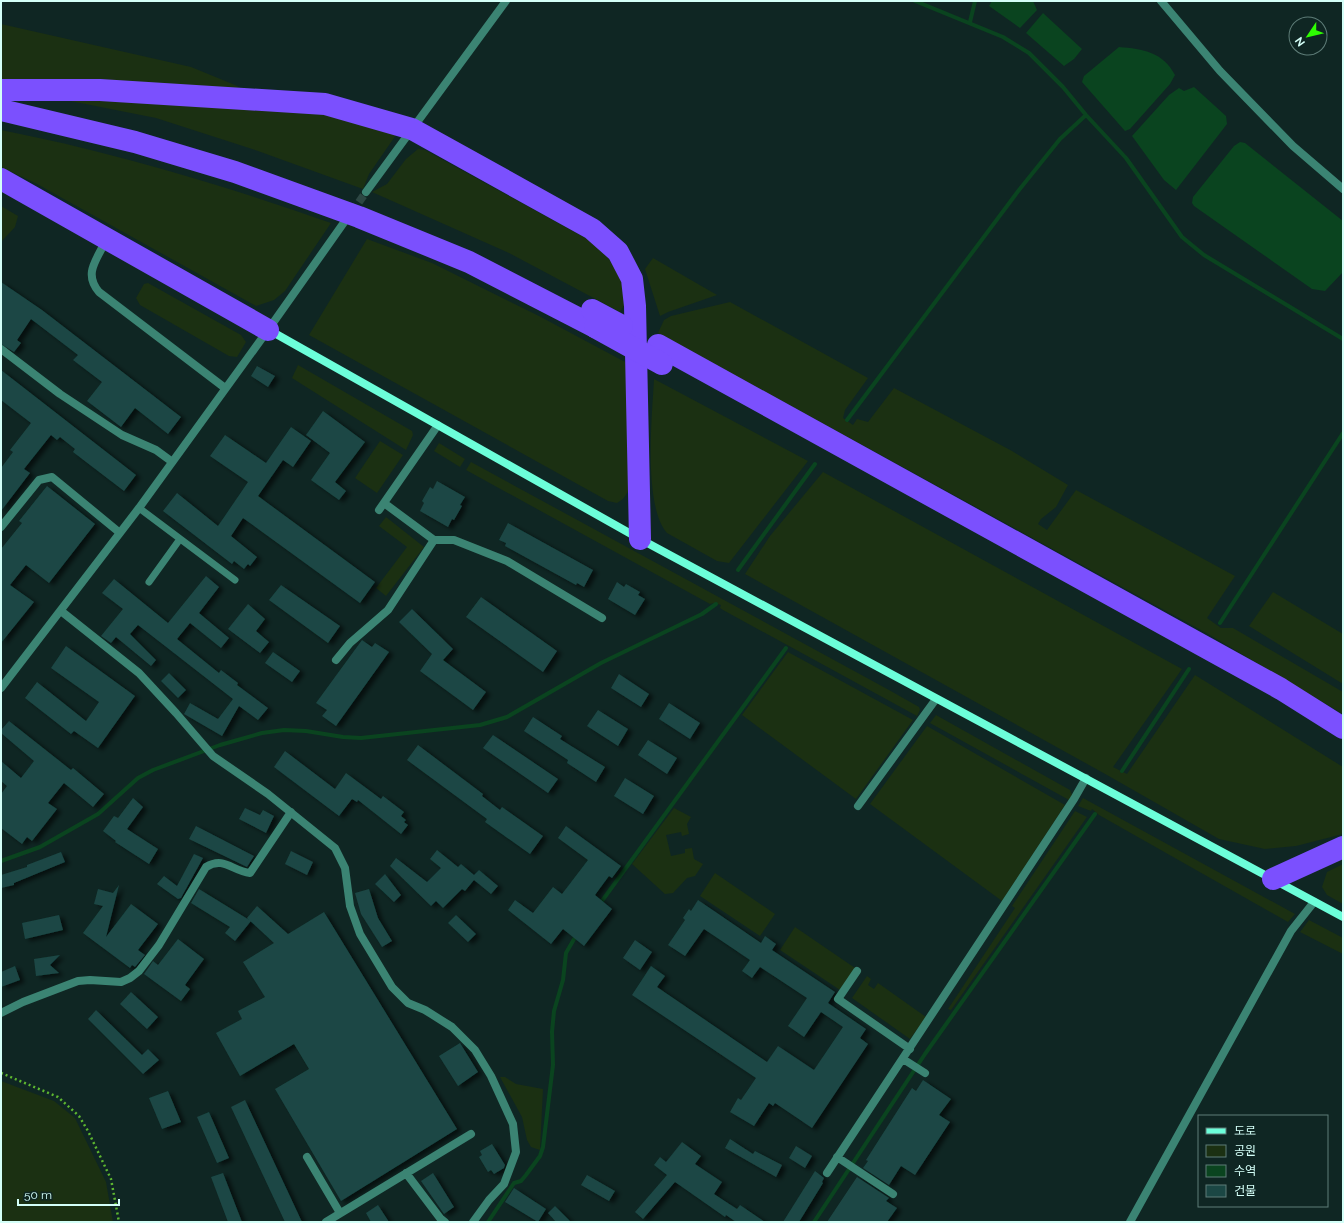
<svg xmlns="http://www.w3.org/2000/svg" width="1344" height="1223" font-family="Raleway,'Noto Sans KR',sans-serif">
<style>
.green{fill:#1b3012}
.water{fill:#0a441f}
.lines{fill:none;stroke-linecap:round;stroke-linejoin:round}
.stream{stroke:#0a441f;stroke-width:4}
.building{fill:#1b4744;filter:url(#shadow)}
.tertiary-tunnel{stroke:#2d4743;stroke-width:8;stroke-dasharray:8 4;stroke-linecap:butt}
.path{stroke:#5db730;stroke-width:2.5;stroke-dasharray:2 3;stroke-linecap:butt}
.service{stroke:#3b8473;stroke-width:7}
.minor{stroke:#3b8473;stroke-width:8}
.tertiary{stroke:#3b8473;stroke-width:8}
.secondary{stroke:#6cfed9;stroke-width:8}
.motorway{stroke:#7b50fe;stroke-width:22}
.motorway-bridge{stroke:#7b50fe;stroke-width:22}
</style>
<defs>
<filter id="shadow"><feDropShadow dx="4.5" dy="2.5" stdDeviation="2" flood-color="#0009"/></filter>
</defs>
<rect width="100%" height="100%" fill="#0f2623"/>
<path class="green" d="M1,24L191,67L235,85L252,94L1,81Z
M40,95L318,113L396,135L369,174L363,189L258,151L156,118Z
M1,130C113,152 223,185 331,223L285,291L274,300L256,306L37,184L1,167Z
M418,149L425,150L598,245C613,263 622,278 627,300L620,312L509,253L372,192L387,184L406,159Z
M1,206L18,216L15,227L1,242Z
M367,239L432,263L539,316L627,363L630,489L623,499L617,503L608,501L309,335Z
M653,258L717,295L668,312L660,316L645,269Z
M148,283L241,335L246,342L237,357L229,356L140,305L136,298L144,284Z
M730,302L868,378L845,410L843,418L853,425L857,419L868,422L894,388L1012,451L1068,485L1056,507L1041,519L1038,524L1047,530L1076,490L1235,576L1207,618L1221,628H1233L1343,692V714L1208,634L658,333L664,320L671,316Z
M298,365L412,431L413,435L406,450L292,378Z
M654,379L808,461L729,563L717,561L667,533C643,506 652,416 654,379Z
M380,441L403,455L377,493L355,478Z
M439,443L465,459L460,467L434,451Z
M471,462L889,690L919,707L920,710L917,716L723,610L720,608L721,605L714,603L710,604L466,470Z
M823,472L1182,669L1113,767L1127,774L1195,675L1343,767V834L1296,846L1265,849L1219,839L1107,775L745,574L770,536Z
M386,517L424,547L386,596L376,588L407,547L379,526Z
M1273,592L1343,634V684L1249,626Z
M788,652L913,720L856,799L742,715Z
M936,715L1070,790L1072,795L1069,800L930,723Z
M927,726L1065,805L1002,901L870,804Z
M1083,798L1295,914L1288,922L1099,815L1092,809L1091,811L1078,806Z
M674,808L691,817L687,824L689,834L682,836L681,832L666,835L671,856L685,853V849L692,848L694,859L703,864L695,876L687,878L673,893L665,894L632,864Z
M1075,811L1087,817L951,1010L948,1009L1015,908L1012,906Z
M1343,864V904L1327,895L1322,887L1327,872Z
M715,873L775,914L760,936L700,896Z
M1309,920L1343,938V954L1300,932Z
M795,927L855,968L840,990L780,950Z
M867,976L871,979L868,985L874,989L878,983L926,1017L910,1039L852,998Z
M500,1077H505L516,1084L543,1089L540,1150L531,1147L527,1140L522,1117Z
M1,1081L54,1101L75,1118L106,1182L113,1222H1Z"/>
<path class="water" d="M992,1H1033L1037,10L1020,28L989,6Z
M1043,13L1082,49L1074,59L1064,66L1026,33Z
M1119,47C1143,49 1163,52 1175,75L1170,84L1130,129L1125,131L1082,82L1084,76Z
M1194,87L1226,116L1227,124L1176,190L1164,180L1132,136L1169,95L1179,88L1184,91Z
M1240,142L1245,143L1255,151L1343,221V272L1325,291L1312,289L1194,206L1192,203L1193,197L1234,146Z"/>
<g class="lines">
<path class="stream" d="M915,1L1003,37L1029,53L1063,87L1086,115L1126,158L1182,237L1204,255L1343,339
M970,22L975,1
M847,420L1019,190L1060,139L1086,115
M738,570L815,464
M1220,623L1343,433
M1122,771L1189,669
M1,861L40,847L98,814L138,778L153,770L220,745L262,733L284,730L306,731L343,737L361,738L480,725L507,717L601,663L702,614L716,604
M599,905L786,648
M488,1222L514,1183L521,1181L526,1175L540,1156L543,1147L553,1065L552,1032L554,1011L563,980L566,953L577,934
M814,1222L925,1054L1095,814"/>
</g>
<path class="building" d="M1,282L42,310L181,417L168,434L135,408L121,427L87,401L102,382L73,360L78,355L31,319L17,340L21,343L14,352L1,344Z
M257,366L275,376L268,387L251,376Z
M1,370L136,475L124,491L73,452L75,449L60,437L57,440L51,435L24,469L30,473L1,511V468L13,452L10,450L31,423L1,400Z
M323,411L365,442L335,482L346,491L339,500L311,480L330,453L306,435Z
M291,427L311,441L293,467L283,460L258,496L375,582L360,603L243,518L231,536L257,557L250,566L248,564L244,569L234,561L232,564L163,511L177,493L218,526L248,482L210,456L225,435L266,463Z
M437,481L465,497L460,505L462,506L454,520L452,519L448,527L420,511L424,503L422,501L430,487L433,489Z
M47,486L95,524L49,583L26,565L10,585L34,602L1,643V549L22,523L19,521Z
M508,523L593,570L584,587L577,583L576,585L505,546L506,543L499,540Z
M206,576L219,587L199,613L229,638L221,648L190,623L177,639L219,673L221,670L238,683L237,685L268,708L258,720L239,706L222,736L184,714L190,703L218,719L233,699L138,625L130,634L156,660L151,666L116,637L111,643L101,636L123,609L102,593L114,579L168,623Z
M617,582L624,587L626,584L640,592L638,595L645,599L635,615L608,599Z
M281,585L340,626L328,643L269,600Z
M481,597L557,651L543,672L466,617Z
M248,604L265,619L256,631L269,642L260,653L228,629Z
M412,609L453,649L443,660L486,692L473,710L420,671L432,654L399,622Z
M362,640L372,647L375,643L389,652L336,726L322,716L327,710L316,703Z
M66,646L135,696L98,748L74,731L71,734L25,698L37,682L86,721L99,702L51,668Z
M273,652L300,671L292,682L265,663Z
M169,673L186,690L178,698L161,681Z
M619,674L649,694L641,707L611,688Z
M669,703L700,723L690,739L659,719Z
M598,710L628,729L618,746L587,726Z
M533,717L562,736L560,739L605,767L596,782L567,763L568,760L524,731Z
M9,721L71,770L73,768L104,794L93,807L64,783L48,803L57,809L32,841L27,837L22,844L1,828V794L7,786L1,781V761L21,778L34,761L1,733V730Z
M493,735L558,779L548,793L483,748Z
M648,740L677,758L667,774L638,755Z
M418,745L483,794L482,796L500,810L502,807L543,836L530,854L485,822L487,819L407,760Z
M285,751L335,789L346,773L381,799L383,796L404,812L401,816L406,820L404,822L408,825L401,834L358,800L357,802L352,799L339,816L274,767Z
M625,778L654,796L643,814L614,796Z
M133,798L143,807L127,829L158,849L149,864L115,842L116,841L103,831L114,816L118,818Z
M245,808L260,815L263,810L274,816L266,833L239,819Z
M196,826L254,856L247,867L189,839Z
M566,826L621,866L612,878L609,876L595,895L612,909L584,946L563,929L551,944L508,910L515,900L533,913L553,887L562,894L588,860L558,838Z
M437,850L458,867L461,864L474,875L479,870L498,886L491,894L474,880L465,891L462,889L443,908L436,901L431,906L390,866L396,858L427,882L441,868L430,859Z
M291,851L313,862L307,875L285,864Z
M61,852L65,862L14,883V885L1,888V875L27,867V865Z
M194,854L203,858L181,898L178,899L157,884L164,876L177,886Z
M385,874L401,895L394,902L375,884Z
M119,885L106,937L131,904L158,924L138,950L145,955L135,967L132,965L130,968L83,933L103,906L94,904L98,889L113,893Z
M199,889L251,921L235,941L225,933L230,927L191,903Z
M369,889L378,918L392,941L382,947L361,914L355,893Z
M698,900L761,943L765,936L776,944L772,950L835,992L828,1003L866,1029L860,1038L868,1044L812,1128L775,1103L773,1106L769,1103L754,1126L730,1112L738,1098L741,1100L756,1078L632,995L651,966L665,976L657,987L767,1062L778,1046L814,1070L843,1027L821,1012L804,1037L788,1026L807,998L760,967L752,978L742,971L750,960L704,929L685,956L668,945L685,920L683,918L689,909L691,911Z
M257,906L288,934L324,912L457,1129L341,1201L275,1089L309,1069L294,1044L240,1076L216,1033L242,1019L238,1011L265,997L243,962L274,943L247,918Z
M59,915L63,930L25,939L22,923Z
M456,915L476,934L468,942L448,923Z
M178,939L204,959L185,985L190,989L181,1001L144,974L153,961L158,965Z
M635,940L652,952L640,970L623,958Z
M60,955L50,965L59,973L36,976L34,959Z
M15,966L20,980L1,987V972Z
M131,992L158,1017L147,1029L120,1004Z
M96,1010L142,1055L148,1049L159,1060L143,1074L88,1019Z
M460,1043L478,1072L458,1086L439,1056Z
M923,1080L951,1099L939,1115L950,1122L915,1175L901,1166L889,1185L863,1168L868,1161L866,1160L912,1088L916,1091Z
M168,1091L181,1122L162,1129L149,1098Z
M245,1100L302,1222H285L231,1107Z
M209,1112L229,1158L217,1163L197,1117Z
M730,1139L753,1154L755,1151L782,1165L776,1177L725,1148Z
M682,1142L701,1156L695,1164L722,1182L714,1194L737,1209L740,1205L765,1222H736L726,1215L725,1217L675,1182L643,1219L635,1212L667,1175L654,1165L660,1157L666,1162Z
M492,1144L505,1165L504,1168L494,1174L491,1170L488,1172L479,1157L482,1155L480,1151Z
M796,1146L812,1156L805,1168L789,1158Z
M815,1171L824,1178L822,1182L823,1183L799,1222H783Z
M223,1173L242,1222H228L211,1177Z
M433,1173L454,1207L444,1214L421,1181Z
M587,1175L615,1191L609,1201L581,1185Z
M857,1177L889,1198L886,1201L897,1208L887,1222H827Z
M514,1188L546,1209L538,1222L505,1202Z
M378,1205L389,1222H371L366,1213Z
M555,1206L571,1222H556L548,1213Z"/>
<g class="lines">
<path class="tertiary-tunnel" d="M352,212L366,192"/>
<path class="path" d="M1,1073L58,1097L79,1116L88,1131L111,1179L119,1222"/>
<path class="service" d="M139,508L235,580
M149,582L180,539"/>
<path class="minor" d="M106,240C97,260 83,273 99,292L225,388
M1,349L60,394L122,435L156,450L171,461
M384,503L434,540H454L507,561L602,618
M379,510L438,425
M1,527L39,480L52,477L120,533
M61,611L139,673L176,713L213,756L268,794L335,848L345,868L350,906L360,934L392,987L408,1003L425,1010L452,1027L475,1050L491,1076L513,1124L516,1152L504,1184L489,1200L473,1222
M336,660L350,643L388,610L434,540
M1,688L139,508L268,330
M858,806L936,699
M857,971L838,999L910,1049
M1,1013L23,1002L78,981L90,980L121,982L130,978L139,971L159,945L206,867C224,856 232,871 250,873L291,812
M903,1059L925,1073
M307,1157L340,1213
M837,1157L893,1194
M406,1173L440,1218L445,1222
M827,1173L1074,799L1086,778
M326,1222L471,1134
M1130,1222L1291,931L1314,902"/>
<path class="tertiary" d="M1161,1L1220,71L1293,146L1343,189
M366,192L506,1
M268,330L345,221"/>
<path class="secondary" d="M269,330L640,539L1343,917"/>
<path class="motorway" d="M1,90H100L325,104L412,129L592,229L618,252L632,279L635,306L640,539
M1,110L135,142L235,172L359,217L469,262L595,327
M1,179L268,330
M658,345L1281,689L1343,728
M1273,879L1343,847"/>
<path class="motorway-bridge" d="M592,310L622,326
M595,327L662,364"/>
</g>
<rect width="1344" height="1223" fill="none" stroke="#d4fff8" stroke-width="4"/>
<rect x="1198" y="1115" width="130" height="92" fill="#0f2623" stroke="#5e7d78"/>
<rect x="1206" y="1128" width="20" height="6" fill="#6cfed9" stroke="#5e7d78"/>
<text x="1234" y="1135" font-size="12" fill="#d4fff8">도로</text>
<rect x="1206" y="1145" width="20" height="12" fill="#1b3012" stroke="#5e7d78"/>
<text x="1234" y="1155" font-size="12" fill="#d4fff8">공원</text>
<rect x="1206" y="1165" width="20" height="12" fill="#0a441f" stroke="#5e7d78"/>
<text x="1234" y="1175" font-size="12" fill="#d4fff8">수역</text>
<rect x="1206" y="1185" width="20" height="12" fill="#1b4744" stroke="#5e7d78"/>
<text x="1234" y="1195" font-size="12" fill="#d4fff8">건물</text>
<g transform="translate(1308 36) rotate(235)"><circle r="19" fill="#0f2623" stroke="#5e7d78"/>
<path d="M0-3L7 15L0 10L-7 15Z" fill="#2efd02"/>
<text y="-6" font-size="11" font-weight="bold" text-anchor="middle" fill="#d4fff8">N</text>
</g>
<path d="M18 1199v6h101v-6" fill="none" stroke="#d4fff8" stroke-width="2"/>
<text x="24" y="1199" font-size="12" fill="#d4fff8" stroke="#0f2623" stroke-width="3" paint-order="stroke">50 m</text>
</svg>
